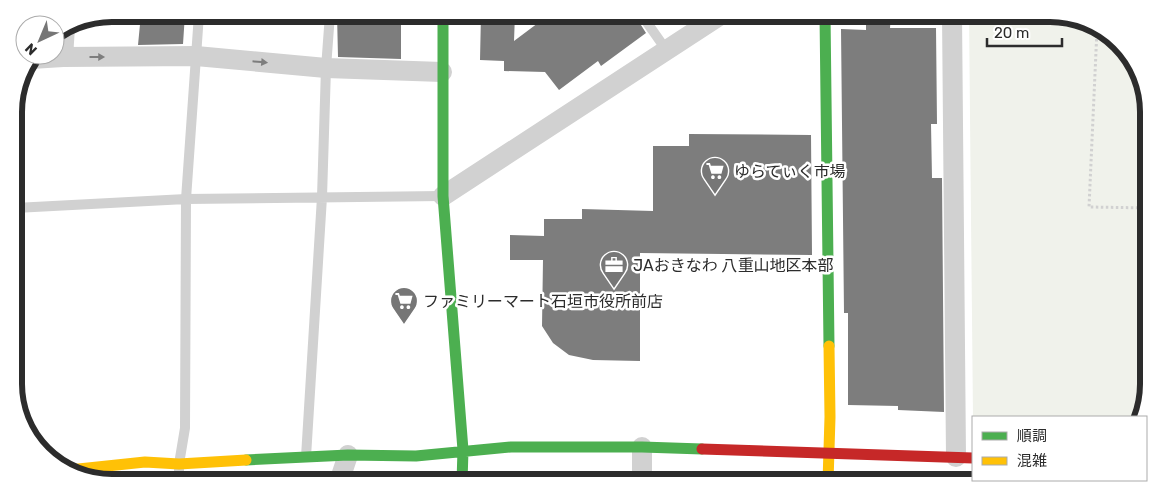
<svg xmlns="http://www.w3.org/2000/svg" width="1162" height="496" font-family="Rubik,'Noto Sans JP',sans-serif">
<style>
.green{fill:#f0f2eb}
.building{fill:#7d7d7d}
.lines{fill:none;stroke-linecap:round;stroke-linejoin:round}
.path{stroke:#d1d1d1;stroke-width:3;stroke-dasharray:2.5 2.5;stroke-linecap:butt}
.lane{stroke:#d1d1d1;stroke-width:10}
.street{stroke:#d1d1d1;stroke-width:20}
.fast{stroke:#4caf50;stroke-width:11}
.slow{stroke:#ffc107;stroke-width:11}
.jam{stroke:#c62828;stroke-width:11}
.oneway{fill:#7e7e7e}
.labels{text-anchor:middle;stroke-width:5;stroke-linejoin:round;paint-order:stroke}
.poi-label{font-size:16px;fill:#2c2c2c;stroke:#fff;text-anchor:start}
.rim{fill:none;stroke:#2c2c2c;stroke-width:6}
</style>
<rect width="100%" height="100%" fill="#fff"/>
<path class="green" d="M969,14H1049L1087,21L1128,52L1147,100L1148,384L1142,417H973Z"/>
<path class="building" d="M141,14H185L183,44L138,45Z
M337,14H401V59L338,57Z
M481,14H515L514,41L550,14H634L646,33L601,66L598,61L559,90L545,72L504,71V61L480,60Z
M649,14H673L657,25Z
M866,14H891L890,28H936L937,124H931L932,178H942L944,412L898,410V406L848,405V313H844L841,29L866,30Z
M689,134L811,135L812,255L640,253V361L593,360L569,355L553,343L542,326L543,260H510V235L544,236V219H582V209L653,211V146H689Z"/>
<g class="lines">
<path class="path" d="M1097,29L1089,207L1148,208"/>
<path class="lane" d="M641,14L667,51
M15,208L186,199L442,196
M306,457L322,197L326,68L330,14
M179,482V464L185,428L186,199L199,14"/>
<path class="street" d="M952,14L956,457
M63,57L65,27
M31,59L63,57L196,56L326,68L442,72
M443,196L722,14
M339,482L348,455
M642,482V447
M1026,482V480"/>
<path class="fast" d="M443,14V196L463,450L462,482
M825,14L829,346
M246,460L348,455L416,456L511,447H642L702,449"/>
<path class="slow" d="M69,470L145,462L179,464L246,460
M828,482L830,417L829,346"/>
<path class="jam" d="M702,449L973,458"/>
</g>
<defs><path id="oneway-solid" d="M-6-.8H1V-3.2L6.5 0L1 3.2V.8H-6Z" transform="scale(1.25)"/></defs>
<g class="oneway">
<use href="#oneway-solid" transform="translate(97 57)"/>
<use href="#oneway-solid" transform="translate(260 62) rotate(5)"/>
</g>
<defs>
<symbol id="supermarket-pin" viewBox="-11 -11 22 30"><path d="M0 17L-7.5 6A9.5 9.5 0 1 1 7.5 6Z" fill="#767676" stroke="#fff"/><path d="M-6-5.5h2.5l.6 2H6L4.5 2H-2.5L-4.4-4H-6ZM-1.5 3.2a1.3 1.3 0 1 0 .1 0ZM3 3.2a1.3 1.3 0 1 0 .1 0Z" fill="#fff"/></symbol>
<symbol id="office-pin" viewBox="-11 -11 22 30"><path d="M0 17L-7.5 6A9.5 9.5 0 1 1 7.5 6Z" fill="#767676" stroke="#fff"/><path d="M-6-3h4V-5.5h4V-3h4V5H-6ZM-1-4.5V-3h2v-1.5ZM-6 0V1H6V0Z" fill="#fff"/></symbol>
</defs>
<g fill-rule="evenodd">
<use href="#supermarket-pin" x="699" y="155" width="32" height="43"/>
<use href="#office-pin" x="598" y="249" width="32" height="43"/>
<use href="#supermarket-pin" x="388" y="285" width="32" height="43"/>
</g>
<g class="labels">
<g class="poi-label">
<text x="734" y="177">ゆらてぃく市場</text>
<text x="633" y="271">JAおきなわ 八重山地区本部</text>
<text x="423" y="307">ファミリーマート石垣市役所前店</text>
</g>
</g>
<path d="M0 0H1162V496H0ZM112 22H1050A90 90 0 0 1 1140 112V384A90 90 0 0 1 1050 474H112A90 90 0 0 1 22 384V112A90 90 0 0 1 112 22Z" fill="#fff" fill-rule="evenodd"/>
<path class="rim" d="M112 22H1050A90 90 0 0 1 1140 112V384A90 90 0 0 1 1050 474H112A90 90 0 0 1 22 384V112A90 90 0 0 1 112 22Z"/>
<rect x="972" y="416" width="175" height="65" fill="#ffffff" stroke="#ababab"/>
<rect x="982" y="432" width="25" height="8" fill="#4caf50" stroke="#ababab"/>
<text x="1017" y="441" font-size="15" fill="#2c2c2c">順調</text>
<rect x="982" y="457" width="25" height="8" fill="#ffc107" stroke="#ababab"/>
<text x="1017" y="466" font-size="15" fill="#2c2c2c">混雑</text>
<g transform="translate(40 40) rotate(224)"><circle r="24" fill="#ffffff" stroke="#ababab"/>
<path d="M0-4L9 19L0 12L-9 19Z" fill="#767676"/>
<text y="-8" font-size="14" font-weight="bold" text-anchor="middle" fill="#2c2c2c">N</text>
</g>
<path d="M987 38v8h75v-8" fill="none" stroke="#2c2c2c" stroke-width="2.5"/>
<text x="994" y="38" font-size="15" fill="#2c2c2c" stroke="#ffffff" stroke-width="4" paint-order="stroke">20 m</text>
</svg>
